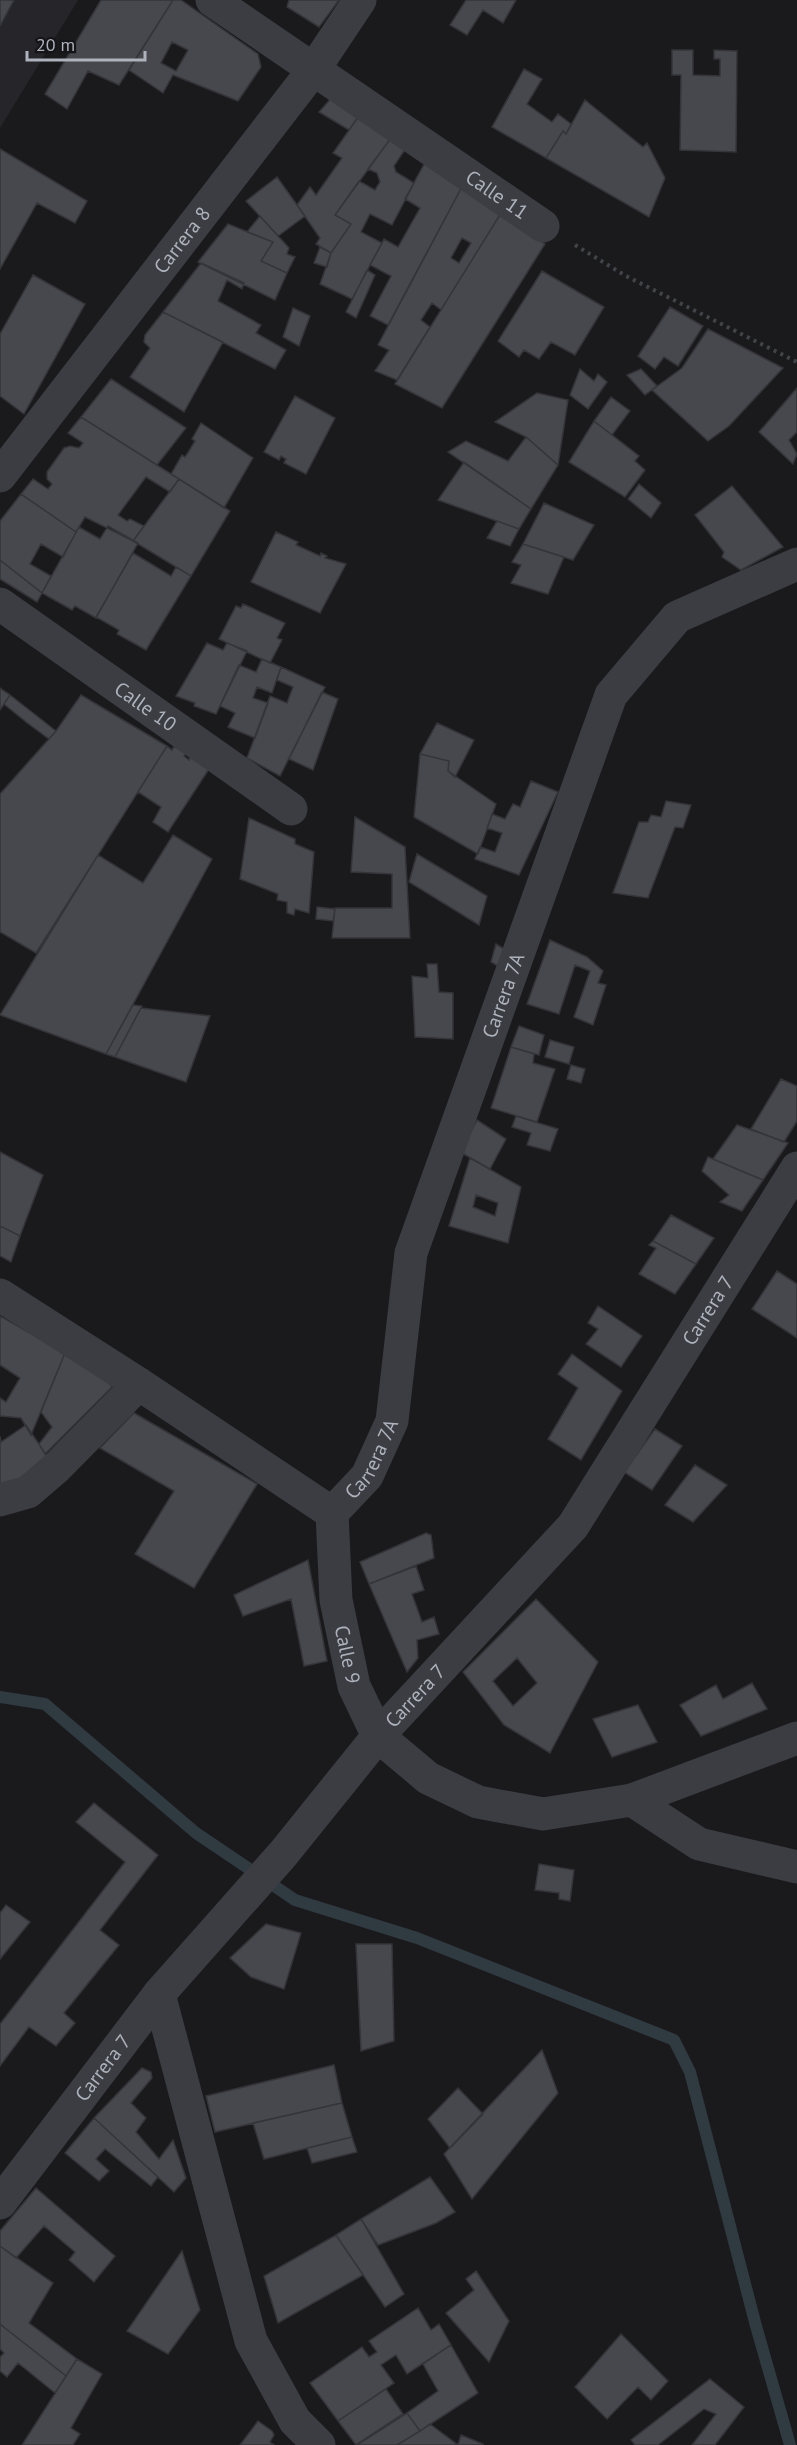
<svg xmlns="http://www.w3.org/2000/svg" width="797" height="2445" font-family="'PT Sans',sans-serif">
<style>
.built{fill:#26262a}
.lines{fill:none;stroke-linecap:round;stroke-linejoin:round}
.stream{stroke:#303a41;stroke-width:12}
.building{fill:#47484d;stroke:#343439;stroke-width:1.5;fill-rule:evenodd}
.path{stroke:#414449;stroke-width:4;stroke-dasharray:3 4.5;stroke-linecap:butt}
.minor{stroke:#3b3d42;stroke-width:33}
.labels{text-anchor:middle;stroke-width:6;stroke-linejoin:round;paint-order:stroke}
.street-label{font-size:20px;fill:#adb2bc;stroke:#151518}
</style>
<rect width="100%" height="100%" fill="#1a1a1d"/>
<path class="built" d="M0,0H78L0,128Z"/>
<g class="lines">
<path class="stream" d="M0,1697L45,1704L196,1833L295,1900L417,1938L674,2040L690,2072L756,2326L790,2445"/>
</g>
<path class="building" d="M0,0H14L0,26Z
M101,0H173L119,85L88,71L67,109L45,94Z
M173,0H181L258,54L261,67L238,101L173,75L163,93L129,70ZM172,42L188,50L176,71L161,63Z
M289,0H339L319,27L287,7Z
M466,0H516L503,23L483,10L467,35L450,25Z
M672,50H693V75L720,76V59H714V50L737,51L736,152L680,150L681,75H672Z
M524,69L542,79L527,104L552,122L558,114L571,124L566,134L563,131L546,158L492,127Z
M333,96L361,113L349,130L319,112Z
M585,100L643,147L647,143L665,178L649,217L546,158L563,131L566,134Z
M361,113L391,138L335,215L351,224L331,253L316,244L320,238L297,205L310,187L316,195L342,158L333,153Z
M391,138L406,148L394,166L396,172L414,183L392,225L370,214L361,232L382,243L352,299L320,284L331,253L351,224L335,215L359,181L375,190L380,182L377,173L368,169Z
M0,149L87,201L75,223L37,203L0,269Z
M428,157L464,183L388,325L370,316L391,276L370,265L384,239L398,247L420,208L405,199Z
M277,177L305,216L278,236L246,201Z
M464,183L501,213L441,310L432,303L421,320L430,327L397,380L375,371L389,350L378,345ZM462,238L471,243L459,263L451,258Z
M501,213L545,244L442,408L395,384Z
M260,216L289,248L287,254L295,257L287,273L261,261L273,242L247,232Z
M228,224L273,242L261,261L287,273L275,300L198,262Z
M320,247L331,253L327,267L314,263Z
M201,263L244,283L242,289L227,280L218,301L261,325L256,333L286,350L275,369L163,312Z
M367,270L375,275L356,318L346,312Z
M542,271L604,307L575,355L551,342L539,359L524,350L519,357L498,341Z
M33,275L85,304L24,414L0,396V334Z
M670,307L703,326L678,366L664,357L655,369L638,356Z
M293,308L310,316L299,346L283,337Z
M163,312L223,342L184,412L130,377L150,348L144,342L145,335Z
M708,329L783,368L729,426L708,441L652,390L682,368Z
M580,369L594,381L598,374L607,382L588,409L570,395Z
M641,369L657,386L645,395L627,375Z
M111,379L186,428L157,465L81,417Z
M797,388V432L789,440L797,454L793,464L759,432Z
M537,393L568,400L558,465L526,437L495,422Z
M295,396L335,418L306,474L284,463L286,459L281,456L279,460L264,452Z
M611,397L630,411L612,435L594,421Z
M81,417L179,479L170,492L146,477L118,515L127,521L130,519L144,526L133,541L85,517L76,532L21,494L33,479L48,489L52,484L47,479V472L64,448L70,446L79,448L83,443L68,433Z
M594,421L639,456L635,461L645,470L625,497L569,462Z
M201,423L253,458L224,508L171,474L182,455L185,457L189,451L195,441L192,439Z
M526,437L558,465L531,509L448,452L466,441L508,461Z
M464,462L531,509L519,529L438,500Z
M179,479L230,511L191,576L133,541Z
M639,484L661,503L651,518L628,499Z
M732,486L783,547L741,570L722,557L724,552L695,515Z
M21,494L76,532L63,557L41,544L30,564L51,576L42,593L0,560V521Z
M544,503L594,525L573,560L523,544Z
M497,521L519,529L510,546L487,538Z
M108,526L138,543L96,618L75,606L72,610L42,593L79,527L100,539Z
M276,532L298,542L296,545L320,556L321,553L327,556L325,558L346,564L320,613L251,582Z
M523,544L564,557L548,594L511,583L521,565L512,562Z
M133,553L171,576L176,567L191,576L146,650L117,634L119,630L96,617Z
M0,560L42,593L37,602L0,579Z
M243,604L285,623L277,638L282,640L270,663L219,639L236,606L241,608Z
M207,643L223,650L227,643L247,651L216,714L194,706L195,703L176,696Z
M262,659L281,667L272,693L257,687L253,698L268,703L255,738L228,727L235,713L220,706L239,665L256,672Z
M281,667L325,687L280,776L247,758L270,696L287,703L293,687L277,680Z
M0,688L10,695L0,710Z
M322,692L338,699L313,770L289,759Z
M10,695L37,716L56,731L49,739L26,722L4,704Z
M81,695L167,746L36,953L0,932V794L56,731Z
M437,723L474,740L455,777L448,771L449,761L420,754Z
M167,746L172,750L174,746L186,753L184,756L189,760L190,757L209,769L168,832L153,822L161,807L138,792Z
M420,754L449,761L448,771L496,804L478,854L414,817Z
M531,781L558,792L519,875L475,859L480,847L495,852L502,833L487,828L492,814L505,819L513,804L520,807Z
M666,801L691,805L683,828L675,827L648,898L613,893L639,822H648L651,815L661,817Z
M355,817L405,847L410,938H332L335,908H392V874L351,872Z
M249,818L295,839V844L314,852L309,913L295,909L294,915L287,913V902L277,900L278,894L240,879Z
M173,835L212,859L106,1054L0,1015L98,855L143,883Z
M417,854L487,896L479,925L409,882Z
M317,907L335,909L333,921L316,919Z
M550,940L587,957L603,971L598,983L606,985L593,1025L574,1017L590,971L575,965L559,1014L527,1004Z
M496,944L506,950L501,968L491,962Z
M427,964H437L439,992L453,993V1039L415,1037L412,976L428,978Z
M133,1005L142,1006L115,1057L106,1054Z
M141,1008L210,1016L186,1082L115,1057Z
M519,1026L544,1035L539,1055L511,1047Z
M550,1040L574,1047L569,1064L545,1057Z
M511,1047L534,1054L533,1063L555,1069L537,1122L491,1108Z
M571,1065L585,1069L581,1083L567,1079Z
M781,1079L797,1086V1121L784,1142L751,1129Z
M516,1116L558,1129L550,1151L527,1145L531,1133L512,1127Z
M477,1120L506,1139L490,1169L460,1152Z
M737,1125L788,1143L763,1180L713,1159Z
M0,1152L43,1175L20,1236L0,1226Z
M708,1157L763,1180L742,1211L720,1202L729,1195L702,1171Z
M470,1158L521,1187L508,1243L449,1226ZM476,1195L498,1203L495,1216L473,1207Z
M671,1215L714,1238L696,1264L653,1241Z
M0,1226L20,1236L11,1262L0,1256Z
M653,1241L696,1264L675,1294L639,1274L656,1248L649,1245Z
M777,1271L797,1284V1338L752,1309Z
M598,1306L642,1336L621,1367L586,1344L598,1329L588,1323Z
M0,1316L65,1353L31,1435L21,1418L0,1416V1398L6,1402L20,1378L0,1365Z
M65,1353L106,1377L112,1387L45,1454L39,1444L52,1427L41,1412Z
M572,1354L622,1391L581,1460L548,1439L578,1388L558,1374Z
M134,1413L257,1484L194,1588L135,1554L174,1491L100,1448Z
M26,1425L47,1456L9,1488L0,1489V1436L1,1442Z
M655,1429L682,1446L652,1490L624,1472Z
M695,1465L727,1485L693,1522L665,1505Z
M426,1533L431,1535L434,1558L369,1584L360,1562Z
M308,1560L327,1661L304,1666L291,1599L243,1616L234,1595Z
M416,1566L424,1590L412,1594L422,1622L434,1617L439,1634L417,1640L418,1658L407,1672L369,1584Z
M536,1599L598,1662L550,1753L504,1725L463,1672ZM517,1658L537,1683L513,1706L493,1681Z
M752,1683L767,1709L701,1736L680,1705L716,1685L723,1699Z
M638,1705L657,1742L612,1757L593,1719Z
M94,1803L158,1855L100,1930L119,1945L64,2013L75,2023L56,2046L29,2027L0,2066V2024L125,1862L76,1822Z
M539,1864L574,1870L570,1901L559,1899V1893L535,1890Z
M6,1905L30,1922L0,1959V1913Z
M266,1924L301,1933L284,1989L251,1977L230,1958Z
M356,1944H392L394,2041L361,2051Z
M542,2050L558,2093L472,2199L444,2154Z
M334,2065L342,2103L215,2132L206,2096Z
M142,2068L151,2072L152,2078L131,2103L146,2118L136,2132L159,2159L173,2140L186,2178L174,2192L94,2118Z
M458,2088L483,2114L450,2148L428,2119Z
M342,2103L352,2137L264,2159L253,2123Z
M94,2118L158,2177L151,2186L105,2149L96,2159L109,2171L99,2181L65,2153Z
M352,2137L357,2152L312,2163L307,2148Z
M430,2177L455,2212L436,2223L378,2245L361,2219Z
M36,2188L115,2256L94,2282L69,2260L75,2252L44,2226L16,2258L0,2246V2231Z
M361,2219L404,2294L385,2307L336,2235Z
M336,2235L363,2275L278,2323L264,2276Z
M0,2246L53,2283L29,2323L77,2359L66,2376L0,2324Z
M182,2251L200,2310L168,2354L127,2331Z
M476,2271L509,2321L489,2362L446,2313L474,2290L466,2279Z
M418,2308L431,2330L439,2324L451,2345L407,2374L396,2355L381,2365L394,2383L338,2421L310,2383L362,2347L369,2357L377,2352L369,2341Z
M0,2324L66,2376L55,2393L18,2363L7,2377L0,2371V2357L4,2353L0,2349Z
M621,2334L668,2381L651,2400L638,2387L607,2419L575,2387Z
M451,2345L478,2393L420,2431L407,2413L438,2391L423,2364Z
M77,2359L102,2374L71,2428L80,2434L73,2445H22Z
M710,2379L744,2407L715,2445H692L716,2414L704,2409L658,2445H635L631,2440Z
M386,2389L403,2414L356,2445L338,2421Z
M407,2413L420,2431L397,2445H357Z
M258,2421L272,2431L274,2435L270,2442L274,2445H240Z
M430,2424L458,2445H397L420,2431Z
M461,2435L483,2444V2445H458Z"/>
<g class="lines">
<path class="path" d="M575,245L626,276L797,362"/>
<g class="minor">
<path id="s1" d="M212,0L543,226"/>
<path id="s2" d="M0,476L314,69L360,0"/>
<path id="s3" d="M0,604L291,809"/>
<path id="s4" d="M0,1295L139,1384L332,1513L336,1600L354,1686L378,1736L428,1778L478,1802L543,1814L632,1800L797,1738"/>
<path d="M0,1500L28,1492L56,1468L139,1384"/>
<path id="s5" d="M332,1513L367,1476L392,1421L411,1253L611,695L677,617L797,564"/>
<path d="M632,1800L699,1844L797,1867"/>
<path d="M159,1994L251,2341L295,2421L319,2445"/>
<path id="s6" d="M0,2203L159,1994L283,1854L378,1736L573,1526L797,1168"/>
</g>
</g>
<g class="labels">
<g class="street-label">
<text dy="7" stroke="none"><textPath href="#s1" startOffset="345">Calle 11</textPath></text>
<text dy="7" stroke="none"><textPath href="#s2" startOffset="298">Carrera 8</textPath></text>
<text dy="7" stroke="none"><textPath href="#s3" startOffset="178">Calle 10</textPath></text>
<text dy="7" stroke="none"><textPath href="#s5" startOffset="554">Carrera 7A</textPath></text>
<text dy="7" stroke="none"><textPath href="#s6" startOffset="1142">Carrera 7</textPath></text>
<text dy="7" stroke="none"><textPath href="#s5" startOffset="68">Carrera 7A</textPath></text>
<text dy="7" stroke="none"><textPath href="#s4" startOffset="540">Calle 9</textPath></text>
<text dy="7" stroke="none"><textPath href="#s6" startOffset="656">Carrera 7</textPath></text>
<text dy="7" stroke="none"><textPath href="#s6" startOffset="170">Carrera 7</textPath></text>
</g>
</g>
<path d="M27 51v9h118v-9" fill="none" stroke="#adb2bc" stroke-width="3"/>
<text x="36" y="51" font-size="18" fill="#adb2bc" stroke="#151518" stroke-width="4.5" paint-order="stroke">20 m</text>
</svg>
